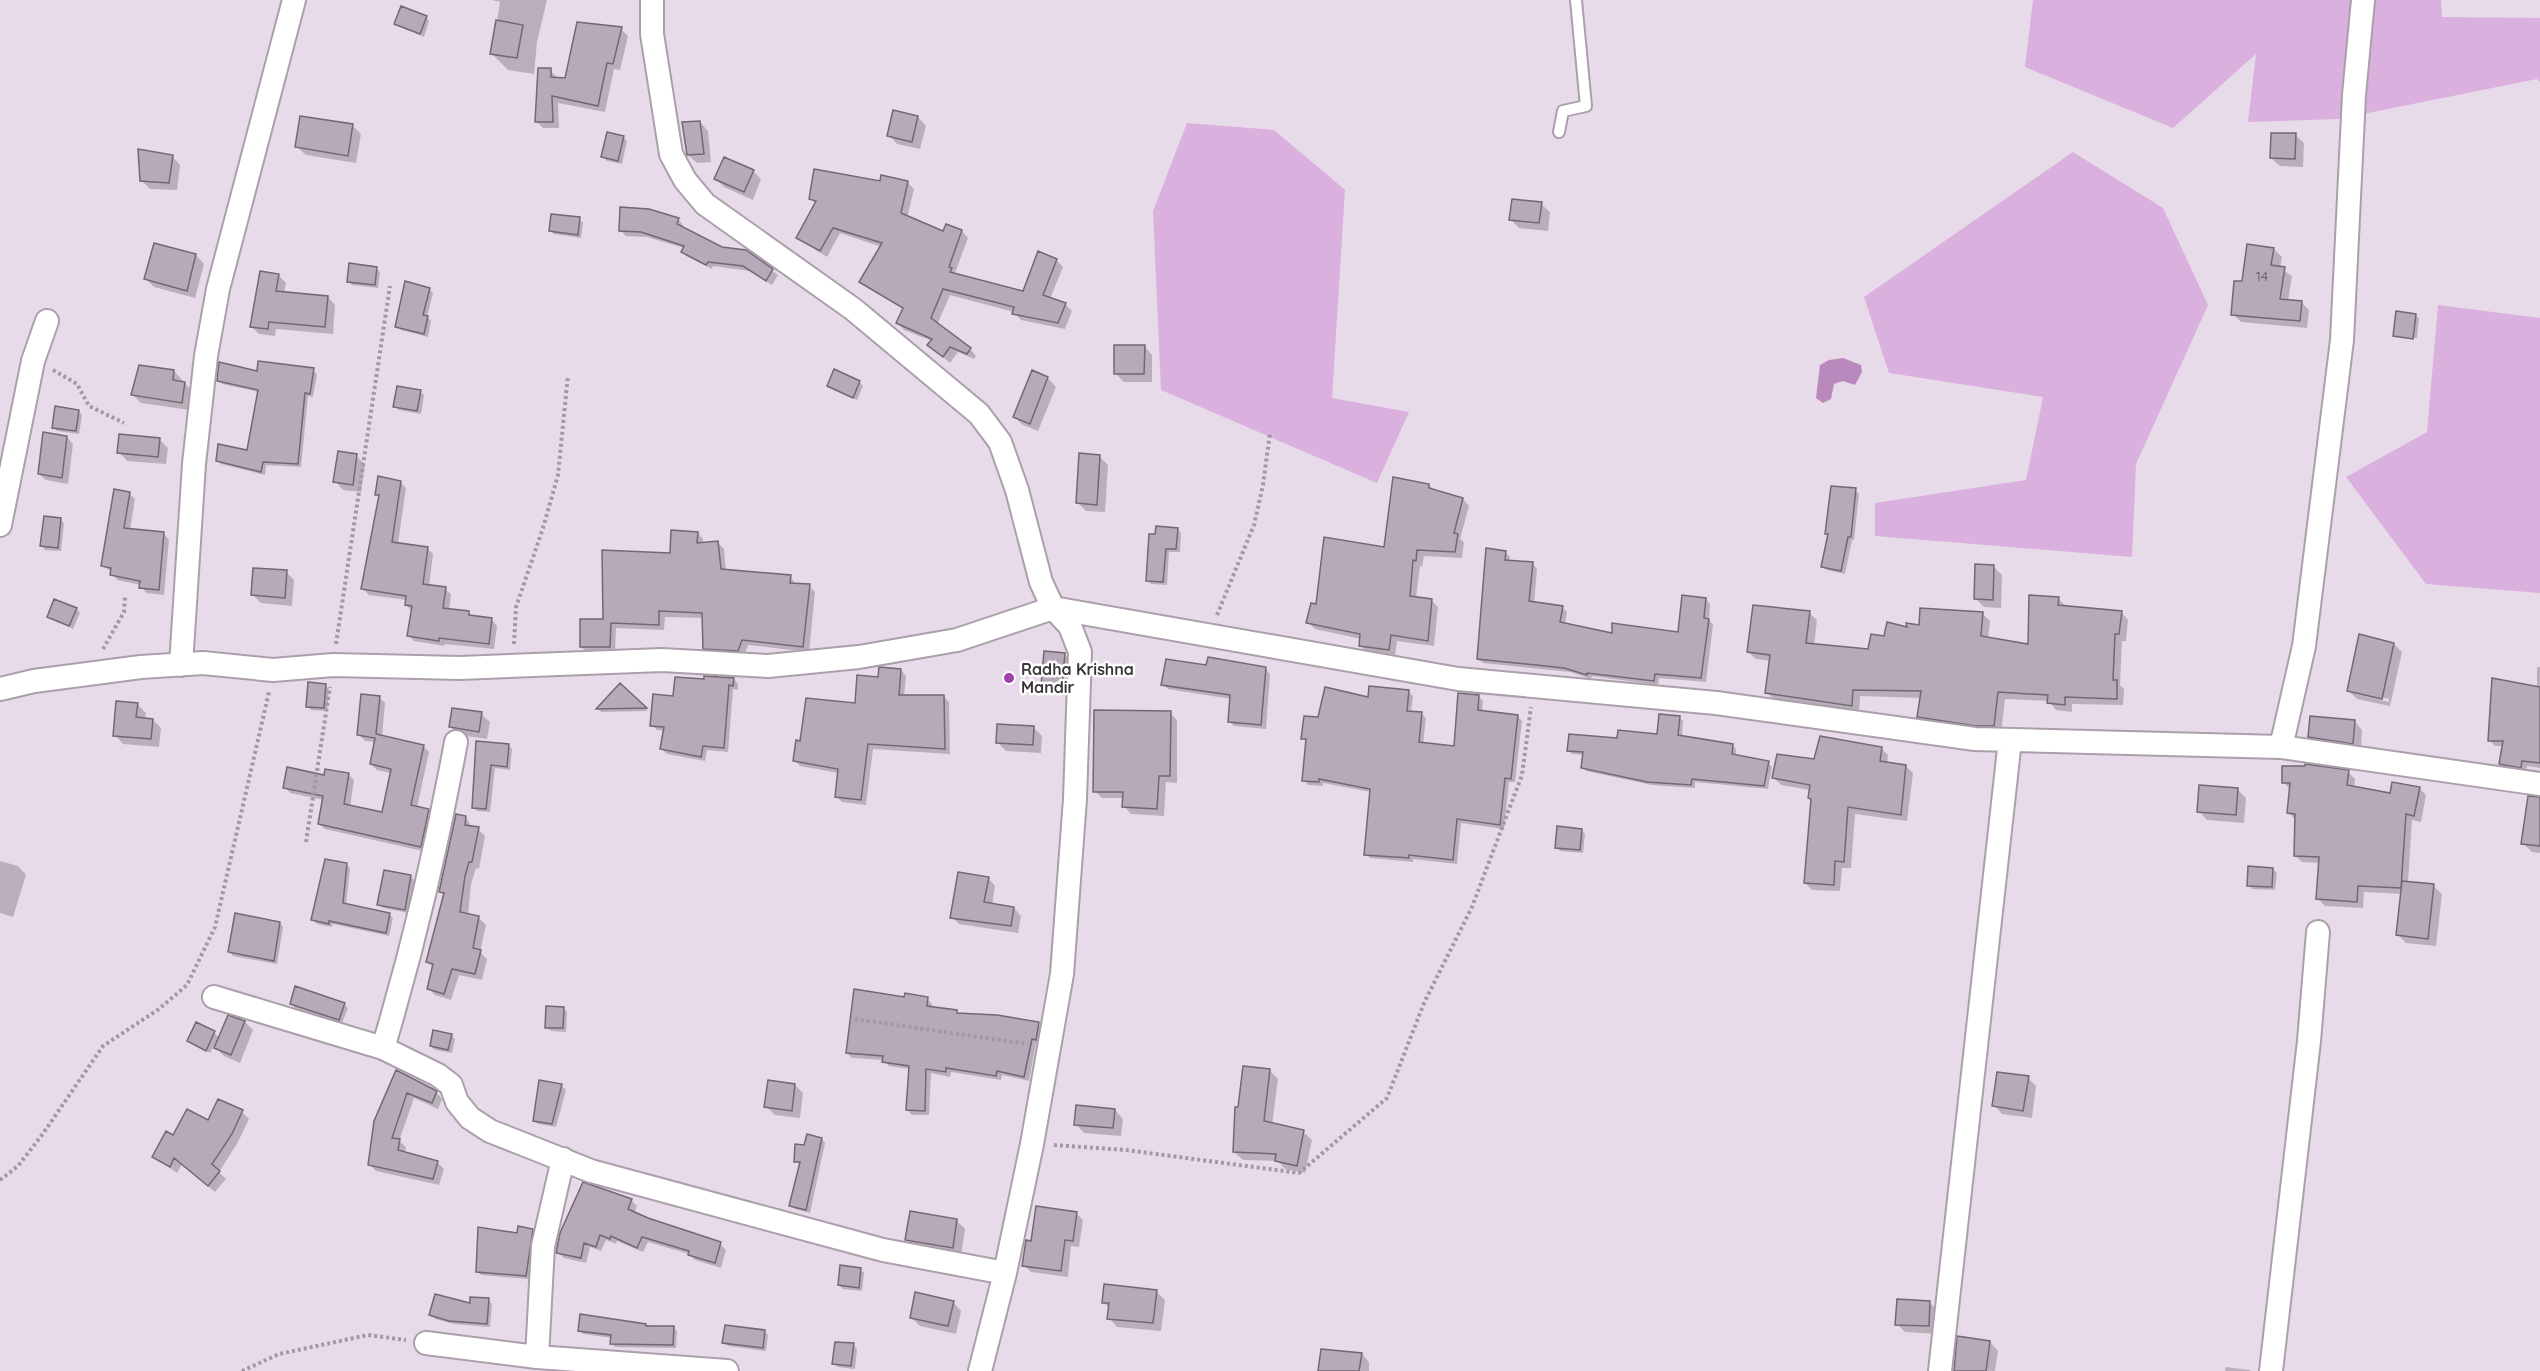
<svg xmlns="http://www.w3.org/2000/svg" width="2540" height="1371" font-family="Quicksand,sans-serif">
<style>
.green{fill:#dab0de}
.water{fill:#b989be}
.shadow{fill:#0003;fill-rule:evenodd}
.building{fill:#b7aab8;stroke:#726773;stroke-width:1.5}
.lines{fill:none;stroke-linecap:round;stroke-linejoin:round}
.service-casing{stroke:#ab9fac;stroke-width:14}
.minor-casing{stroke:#ab9fac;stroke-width:26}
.path{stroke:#a298a2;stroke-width:4;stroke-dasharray:3 3;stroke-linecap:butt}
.service{stroke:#fff;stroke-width:10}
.minor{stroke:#fff;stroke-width:22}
.poi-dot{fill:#9f41aa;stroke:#fff;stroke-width:2}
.labels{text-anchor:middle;stroke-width:5;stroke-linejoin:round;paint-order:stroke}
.number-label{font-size:14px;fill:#5a535a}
.poi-label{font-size:16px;font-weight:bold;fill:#3b363b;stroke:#fff;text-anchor:start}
</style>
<rect width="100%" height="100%" fill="#e8dbe9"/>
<path class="green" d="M2033,0H2441L2442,17L2540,18V82L2537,79L2338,119L2248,122L2256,54L2173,128L2025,67Z
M1187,123L1274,130L1345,190L1332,398L1409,412L1377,483L1161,390L1153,211Z
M2073,152L2163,208L2208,305L2136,464L2132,557L1875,536V503L2026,480L2043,397L1889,373L1864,297Z
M2438,305L2540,318V593L2426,584L2346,477L2427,432Z"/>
<path class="water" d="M1843,358L1861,365L1862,372L1855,385L1843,381L1834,384L1831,399L1823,403L1816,398L1820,365L1829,360Z"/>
<path class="shadow" d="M492,0H547L537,42L534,74L508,70L492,54L500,2Z
M426,17L429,21L424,37L396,24Z
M621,29L628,36L620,70L614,69L605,112L558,103L559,128H543L536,121L550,70L558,79H566Z
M918,117L926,126L920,149L897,144L889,135Z
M700,122L708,131L711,162L697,163L688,155Z
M353,126L361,134L356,163L306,155L297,147Z
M2295,135L2304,143L2303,167L2280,166L2271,158Z
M623,137L627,141L622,164L607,161L603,157Z
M172,156L180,165L177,190L150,189L141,180Z
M753,171L761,179L753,200L724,187L716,179Z
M881,182H907L914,189L907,218L944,233L962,231L968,238L955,273L958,276L1024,292L1056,260L1063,267L1050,299L1065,304L1072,311L1065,329L1021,320L1014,312L950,295L937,325L970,349L976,356L974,359L958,352L950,363L929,345L932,341L904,330L898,323L910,310L861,282L882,247L840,233L827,257L798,238L816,204L810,198Z
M1541,204L1550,212L1548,231L1519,228L1511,220Z
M579,219L583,223L581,238L554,234L550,230Z
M678,219L683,225L682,229L722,248L745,251L778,275L772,285L750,271L713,266L712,269L688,257L682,252L684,248L647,237L626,236L620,230Z
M155,245L196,255L204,264L195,298L154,287L146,279Z
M2274,249L2282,257L2280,268L2292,276L2288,301L2301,302L2309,310L2307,328L2241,322L2233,314L2243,283Z
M376,268L380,272L378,288L352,285L349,281Z
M278,275L286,283L284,294L328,297L335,305L333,334L276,329L275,336L259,334L252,327Z
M429,289L433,293L427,317L431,321L428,337L401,330L397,326Z
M2416,315L2419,319L2417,338L2397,335V337L2395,335Z
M1144,346L1152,355V382H1124L1115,373Z
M313,370L317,374L313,397L308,396L301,467L266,465L265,475L221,464L217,461L248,452L259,392L222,384L218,380L258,372Z
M174,371L193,392L190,410L141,403L133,395Z
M1033,372L1048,378L1056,387L1038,431L1023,425L1014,417Z
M859,382L863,386L857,400L829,386Z
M420,392L424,395L421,414L399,410L395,407Z
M78,411L82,415L79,434L57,431L54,427Z
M67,437L73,444L68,484L46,480L39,474Z
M159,439L168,448L166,464L127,461L119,452Z
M356,456L365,464L361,492L343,490L335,481Z
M1099,456L1108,465L1105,512L1086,511L1078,503Z
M400,482L406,488L398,544L427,548L433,554L429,586L445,589L451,594L449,610L468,612L473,617L492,620L497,626L494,649L445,644L444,646L414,641L408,635L412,611L406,605L407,600L369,595L363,589L380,498L376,494Z
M1429,485L1435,491L1463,499L1469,506L1460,539L1464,542L1462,558L1424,556L1422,567L1420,566L1416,598L1431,600L1438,607L1434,646L1397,641L1395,656L1367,652L1360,645L1361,639L1315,629L1308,622L1317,606L1385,549Z
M1855,490L1859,494L1854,540H1852L1845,574L1827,570L1823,567L1829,536L1827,533Z
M129,493L135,499L130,530L164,534L169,540L164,595L146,593L141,585L117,580L112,572L103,566Z
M60,519L64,523L61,551L45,550L42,546Z
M1177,529L1181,533L1180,552H1169L1167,585L1151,584L1148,580Z
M698,533L703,539V544L718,543L724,549L726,571L790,576L796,585L809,586L815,592L809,652L748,645L744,656L710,654L704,648L703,618L665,617L664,630L616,628L615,652H587L581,647L671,554Z
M1506,553L1510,557L1509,562L1533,564L1537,569L1534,603L1562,607L1567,612L1565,625L1613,635L1680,633L1706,599L1710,604L1709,620L1713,625L1706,682L1659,678L1658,685L1592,676L1591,679L1570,672L1483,663L1478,659Z
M1993,566L2002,575L2001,608L1984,607L1976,599Z
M286,572L294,580L292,606L261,603L253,595Z
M2058,598L2066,607L2121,612L2128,620L2126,641H2122L2120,685L2124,689L2123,705L2072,704V712L2056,710L2049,701L2005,699L2001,733L1927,724L1919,717L1921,698L1860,696L1859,713L1774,700L1767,692L1771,661L1756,659L1748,652L1809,613L1817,620L1814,646L1870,650L1885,638L1909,628L1982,613L1990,621L1988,639L2029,646Z
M76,609L80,613L73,629L49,617Z
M2394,644L2402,652L2390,706L2357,699L2348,690ZM2356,691L2389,699V702L2356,694Z
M1065,655L1073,663L1070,696L1051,694L1042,686Z
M1207,667L1265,669L1270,674L1266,729L1234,726L1229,721L1231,699L1168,689L1163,684Z
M2537,667H2540V768L2527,766L2526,773L2506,770L2500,764L2503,746H2495L2489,740L2537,688Z
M901,670L906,676L904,696H943L949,702L950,754L873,749L866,805L842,802L837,797L839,773L800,766L794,760L801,743L856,705L880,679Z
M734,679L738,684V690L733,689L728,752L707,750L705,761L667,754L662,749L665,731L657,730L652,725L675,697Z
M325,685L329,689L327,711L311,710L307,706Z
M620,685L648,711L601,712L598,709Z
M1408,691L1413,696L1411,712L1421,713L1426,718L1423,744L1455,748L1479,697L1483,701L1482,712L1517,716L1522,721L1515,782H1509L1504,829L1461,823L1457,864L1413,859V862L1370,858L1366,854L1371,792L1323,783V786L1308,785L1304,780L1307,743L1303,738L1319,719L1369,699Z
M379,697L385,703L382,737L423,746L429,752L417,808L428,810L434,816L427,852L325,829L319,824L324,800L290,793L285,787L348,774L354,780L350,807L383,814L391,773L377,770L371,764L376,742L365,741L359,735Z
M137,704L146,713L145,719L153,720L161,728L159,747L123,744L115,735Z
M1170,713L1177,720V783L1166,782L1164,816L1131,814L1124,806V798H1102L1095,791Z
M481,714L490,722L487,739L459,735L451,727Z
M1679,717L1683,721L1682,737L1732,745L1736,749V756L1768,763L1772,767L1768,789L1695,782V788L1652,785L1586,771L1583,767L1584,755L1572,754L1568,750L1618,740L1658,735Z
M2354,721L2362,730L2361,751L2318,745L2310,737Z
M1034,728L1042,736L1041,753L1006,751L997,742Z
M477,743L508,745L512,749L510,770L495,768L490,812L477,811L473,807Z
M1881,748L1888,755L1887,763L1906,766L1913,773L1907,821L1855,814L1851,868H1842L1840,891L1812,890L1805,883L1813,801L1809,798L1810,790L1781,785L1774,778Z
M2348,772L2355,779L2354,788L2391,795L2419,788L2426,795L2421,822L2412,820L2408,883L2433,886L2442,894L2436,946L2406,943L2398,935L2402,894L2364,892L2363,908L2325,906L2318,899L2320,863L2302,862L2295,856L2296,820L2289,813L2290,789L2283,782Z
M2237,789L2246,798L2244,823L2207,820L2199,811Z
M466,817L472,828L478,829L485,836L479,869L476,868L471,884L468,915L479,918L486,925L480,952L487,959L482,980L459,975L451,1000L435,995L428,988L434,968L428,962L445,896L440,892Z
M2540,823V853L2532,852L2523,843Z
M1581,830L1585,834L1583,853L1560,851L1557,847Z
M0,861L18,866L26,875L13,917L0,913Z
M346,865L350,868L346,905L389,914L393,918L389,936L333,924L332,927L317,924L313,920Z
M2273,869L2277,873L2275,890L2252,889L2249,885Z
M410,876L414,880L408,913L383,908L379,904Z
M988,878L995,886L992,905L1014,908L1021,916L1018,933L959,924L952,917Z
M280,923L283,927L277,964L233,956L230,952Z
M905,999H927L932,1004V1008L959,1014L1038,1024L1044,1029L1041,1044L1036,1043L1029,1081L1002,1075L1001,1080L951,1072L950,1077L931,1073L929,1115H912L907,1110L910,1069L889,1066L884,1060L852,1058L847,1053Z
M292,1004L344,1005L348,1008L342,1023L295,1008Z
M563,1008L567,1012L566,1032L551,1031L547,1027Z
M245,1022L253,1030L240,1063L224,1056L214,1046L210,1053L188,1040L214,1033L220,1038Z
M451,1035L455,1039L452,1053L435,1050L431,1046Z
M1269,1070L1278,1079L1272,1125L1303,1132L1312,1140L1305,1173L1285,1169L1278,1161L1243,1160L1234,1152L1239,1109Z
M397,1072L436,1092L442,1099L438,1109L414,1098L399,1141L406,1147L405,1153L437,1162L444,1169L439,1185L376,1171L369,1164Z
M2028,1078L2036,1086L2032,1118L2002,1114L1994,1105Z
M540,1081L562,1086L566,1090L556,1127L538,1124L534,1120Z
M795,1085L803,1093L800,1118L775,1115L766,1106Z
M1115,1110L1123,1119L1121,1136L1084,1133L1076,1124Z
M242,1112L249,1119L238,1142L219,1172L226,1179L215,1192L182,1164L177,1173L154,1157L174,1137Z
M822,1139L825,1143L810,1213L795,1209L791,1205L801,1165L795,1161L805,1146Z
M631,1200L637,1206L634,1213L720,1244L726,1250L721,1268L695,1260L689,1254L648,1242L643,1252L617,1241L616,1244L606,1240L601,1251L590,1247L586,1263L564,1258L558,1252Z
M1076,1213L1083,1220L1079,1247L1071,1246L1068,1277L1031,1272L1024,1265L1033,1243Z
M957,1221L965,1229L961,1256L915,1248L907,1240Z
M532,1230L536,1234L529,1279L481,1275L477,1271L518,1235Z
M860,1269L864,1273L862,1291L843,1289L839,1285Z
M1156,1291L1165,1300L1161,1331L1117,1327L1109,1318L1110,1309L1103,1302Z
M488,1300L492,1304L490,1327L454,1324L435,1319L431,1315Z
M953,1302L961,1311L956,1334L920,1326L911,1317Z
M1930,1303L1938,1311L1937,1334L1905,1332L1897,1324Z
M645,1325L673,1328L677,1331L676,1348L615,1347L612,1343V1338L583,1334L580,1331Z
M764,1331L768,1335L766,1351L728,1346L724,1342Z
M1990,1342L1998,1351L1995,1371H1954Z
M853,1345L857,1349L855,1369L838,1367L834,1363Z
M1362,1354L1369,1362V1371H1320Z
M2226,1367L2249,1370L2251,1371H2225Z"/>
<path class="building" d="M401,6L427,16L420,34L394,24Z
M496,20L523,25L517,58L490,54Z
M577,22L622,27L613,64L607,63L598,106L552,96L553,122H535L538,68H551V77L565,78Z
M893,110L918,116L912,142L887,136Z
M300,116L353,124L348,156L295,147Z
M700,121L704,154L687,155L682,122Z
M607,132L624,136L618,161L601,157Z
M2271,133H2296L2295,159L2270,158Z
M138,149L173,155L169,183L140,181Z
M724,157L754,170L744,192L714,179Z
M814,169L880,181L881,175L908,181L901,213L943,231L946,224L962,230L949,267L952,268L950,272L1023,291L1038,251L1057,259L1043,295L1066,303L1058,323L1012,314L1014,307L943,289L931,318L971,348L967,354L950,347L943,357L927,345L932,339L896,323L903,308L859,282L882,243L833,228L820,251L796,238L816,201L809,199Z
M1512,199L1542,202L1539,223L1509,220Z
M620,207L649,209L679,218L677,224L722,247L746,250L773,269L766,281L743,266L708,262L706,265L681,252L684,246L641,232L619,231Z
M551,214L580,217L578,235L549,231Z
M154,243L196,254L187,291L144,279Z
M2247,244L2274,248L2271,265L2285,267L2280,299L2302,301L2300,321L2231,315L2234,281H2242Z
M349,263L377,267L375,285L347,282Z
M260,271L279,274L276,291L328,296L325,327L269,322L268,329L250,327Z
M405,281L430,288L423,315L428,316L424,334L395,327Z
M2396,311L2416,314L2413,339L2393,336Z
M1114,345H1145L1144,374H1114Z
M258,361L314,368L310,394L305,393L298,464L263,462L261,472L216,461L218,444L247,450L258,390L217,381L219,362L257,371Z
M139,365L174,370L173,380L185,382L182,403L131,395Z
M834,369L860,381L853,398L827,386Z
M1032,370L1048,377L1030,424L1013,417Z
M397,386L421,390L417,411L393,407Z
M55,406L79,410L76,431L52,428Z
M43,432L67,436L62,478L38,474Z
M119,434L160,438L158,457L117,453Z
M338,451L357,454L353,485L333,482Z
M1079,453L1100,455L1097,505L1076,503Z
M378,476L401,481L392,542L428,547L423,584L446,587L443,608L469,611V615L492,618L489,644L439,638V641L407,636L412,606L405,605L406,596L361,589L379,495H375Z
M1393,477L1429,484V488L1463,498L1454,533L1458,534L1455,552L1417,550L1416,561L1413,560L1410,596L1432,599L1428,641L1391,635L1389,650L1359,646L1360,634L1306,623L1311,603L1316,604L1324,537L1384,547Z
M1831,486L1856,488L1851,537H1848L1841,571L1821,567L1828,534H1825Z
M114,489L130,492L124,528L164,532L159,590L139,588L140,581L110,575L111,568L101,566Z
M44,516L61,518L58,548L40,546Z
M1156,526L1178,528L1176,549H1166L1163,582L1146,581L1149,534H1155Z
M671,530L698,532L697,543L718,541L721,569L791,575L790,583L810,584L803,647L742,640L738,651L703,649L702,613L659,611V625L611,623L610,647H580V619H603L602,550L670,553Z
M1486,548L1506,551L1505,560L1533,562L1529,601L1563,606L1560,622L1612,633V623L1678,632L1682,595L1706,598L1704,618L1709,619L1701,678L1655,674L1654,681L1587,673V675L1564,668L1477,659Z
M1975,564L1994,565L1993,600L1974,599Z
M253,568L287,570L285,598L251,595Z
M2029,595L2059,597L2058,605L2122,611L2119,634H2115L2113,680H2117V699L2065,697V705L2047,703L2048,695L1998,692L1994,726H1976L1917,717L1921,691L1853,690L1852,706L1765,693L1770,655L1747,652L1753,605L1810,611L1806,643L1868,649L1871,634L1884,636L1887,622L1907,627L1906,623L1919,625L1920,608L1983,612L1981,636L2028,644Z
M54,599L77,608L69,626L47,617Z
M2359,634L2394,643L2382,699L2347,691Z
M1044,651L1065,653L1062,688L1041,686Z
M1208,657L1266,667L1261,725L1228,722L1230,695L1161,685L1166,659L1206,665Z
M879,667L901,669L899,695H944L945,749L868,744L861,800L835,797L838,769L793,761L796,740L800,741L806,698L855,703L857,675L878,677Z
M704,676L734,678L733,686L729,685L724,748L703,746L701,757L660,749L664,727L650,726L653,694L673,696L675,677L704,679Z
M2492,678L2540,687V763L2522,761L2521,768L2499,764L2503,741H2488Z
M308,682L326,684L324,708L306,707Z
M620,683L647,708L596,709Z
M1369,686L1409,690L1407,711L1422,712L1419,742L1454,746L1458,693L1479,695L1478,710L1518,715L1511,779L1505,778L1500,825L1457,819L1453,860L1409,855V858L1364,855L1370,789L1319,779V782L1302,781L1306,739H1301L1304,716L1318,717L1325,687L1368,697Z
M361,694L380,696L376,734L424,745L411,805L429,809L421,847L318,824L323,796L283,788L287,767L324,775L325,769L349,773L344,804L382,812L391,769L370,764L375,738L357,735Z
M116,701L138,703L136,717L153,719L151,739L113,736Z
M452,708L482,712L479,732L449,727Z
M1094,710L1171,711L1170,776H1159L1157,809L1122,807L1123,792H1093Z
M1659,714L1680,716L1678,735L1733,744L1732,754L1769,761L1764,786L1692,779L1691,785L1647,782L1581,768L1583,752L1567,751L1569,734L1617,738L1618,730L1657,734Z
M2310,716L2355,720L2353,744L2308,737Z
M997,724L1034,726L1033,745L996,743Z
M1820,736L1882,747L1880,761L1906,765L1901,815L1848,807L1844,862L1835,861L1834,885L1804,883L1811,799L1808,798L1810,785L1772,778L1777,754L1814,759Z
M476,741L509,744L507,767L491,765L486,809L472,808Z
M2305,764L2349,770L2347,785L2390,793L2392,782L2420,787L2414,816L2406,814L2401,888L2358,886L2357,902L2316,899L2319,857L2294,856L2295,814L2287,813L2290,783H2282V766H2305Z
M2199,785L2238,788L2236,815L2197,812Z
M2528,796L2540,797V846L2521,844Z
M456,814L466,816L465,825L479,827L472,862H469L465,876L460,912L479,916L473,948L481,950L475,974L452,969L444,994L427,989L433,964L426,962L444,893L439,892Z
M1557,826L1582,829L1580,850L1555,848Z
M325,859L347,863L343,903L390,913L386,933L329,921V924L311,920Z
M2248,866L2273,868L2272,887L2247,886Z
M384,870L411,875L405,910L377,905Z
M958,872L989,877L984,902L1014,907L1011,926L950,918Z
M2402,881L2434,884L2428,939L2396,935Z
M235,913L280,922L274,961L228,952Z
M295,986L345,1003L339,1020L290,1004Z
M854,989L904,997L905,993L928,997L927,1006L957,1010V1013L997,1015L1039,1022L1036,1040L1032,1039L1024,1077L997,1071L996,1076L946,1068V1072L926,1069L925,1111L906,1110L909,1066L882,1062L883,1056L846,1053Z
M546,1006L564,1007L563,1028H545Z
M228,1015L245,1021L231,1055L214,1048Z
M196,1022L215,1031L206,1051L187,1041Z
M433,1030L452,1034L448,1050L430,1046Z
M1243,1066L1270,1069L1264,1121L1304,1130L1297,1166L1275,1161L1276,1154L1233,1152L1235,1107H1238Z
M396,1070L437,1091L432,1103L407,1093L392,1138L400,1139L398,1150L438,1161L433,1179L368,1165L374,1121Z
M1997,1072L2029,1076L2023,1111L1992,1106Z
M539,1080L562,1084L552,1124L533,1121Z
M768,1080L795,1084L792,1111L764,1107Z
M218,1099L243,1110L232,1134L212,1164L220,1171L208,1186L174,1158L170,1167L152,1157L166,1131L173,1135L187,1109L208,1120Z
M1076,1105L1115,1109L1113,1128L1074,1125Z
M807,1134L822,1138L806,1210L789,1206L800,1162H794L795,1144L804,1145Z
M583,1182L632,1199L628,1209L648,1218L721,1242L715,1263L688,1255L689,1251L642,1237L637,1248L611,1236L610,1239L600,1235L596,1247L584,1243L581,1258L556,1253L560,1233Z
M1036,1206L1077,1212L1073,1241L1065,1240L1061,1271L1022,1266L1026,1240L1031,1241Z
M910,1211L957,1219L953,1248L905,1240Z
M518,1226L533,1229L526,1276L476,1272L478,1227L517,1233Z
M840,1265L861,1268L859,1288L838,1285Z
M1104,1284L1157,1290L1153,1323L1107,1319L1109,1303H1102Z
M915,1292L954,1301L948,1326L910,1318Z
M435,1294L470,1303V1297L489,1298L487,1324L449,1321L429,1315Z
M1897,1299L1930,1301L1929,1326L1895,1325Z
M580,1314L646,1324V1326H674L673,1345L610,1344L611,1335L578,1331Z
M725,1325L765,1330L763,1348L722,1343Z
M1957,1336L1990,1341L1986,1371H1954Z
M835,1342L854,1343L851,1366L832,1364Z
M1321,1349L1362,1353L1359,1371H1318Z"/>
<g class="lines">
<defs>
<path id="service" d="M1559,132L1563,111L1586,106L1576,0"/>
<path id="minor" d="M652,0V34L671,154L685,180L705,204L853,309L979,414L1000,442L1017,490L1041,582L1053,608L1070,626L1080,652L1075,799L1062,974L1032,1144L1005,1273L980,1371
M0,525L33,361L47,321
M181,665L194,464L206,356L218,289L294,0
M0,689L34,681L141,667L203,663L273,670L333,665L460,668L662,660L768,666L859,657L957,640L1053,608L1458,679L1716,703L1975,739L2281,747L2540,784
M2281,747L2304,646L2342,340L2354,95L2363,0
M214,997L383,1048L438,1075L451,1085L457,1102L470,1118L490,1131L591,1171L883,1250L1005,1273
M383,1048C413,948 437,846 456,742
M426,1343L537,1357L727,1371
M537,1357L543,1246L563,1159
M1940,1371L2010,740
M2271,1371L2309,1041L2318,932"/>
</defs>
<use href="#service" class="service-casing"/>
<use href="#minor" class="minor-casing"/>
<path class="path" d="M53,370L77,384L89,406L124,423
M1217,615L1254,525L1263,485L1270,433
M336,644L390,286
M514,644L516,607L543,528L558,475L568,375
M103,649L124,612L125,596
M306,842L330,687
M855,1019L1028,1044
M1054,1145L1126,1150L1299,1173L1387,1098L1424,1003L1472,907L1522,775L1531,707
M0,1180L18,1166L42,1135L103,1046L159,1009L187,985L215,927L269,692
M242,1371L279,1354L368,1335L406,1340"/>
<use href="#service" class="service"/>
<use href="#minor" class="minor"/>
</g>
<circle class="poi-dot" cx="1009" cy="678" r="6"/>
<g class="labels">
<g class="number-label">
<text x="2262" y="281">14</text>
</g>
<g class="poi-label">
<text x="1021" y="675">Radha Krishna<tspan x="1021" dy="18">Mandir</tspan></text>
</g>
</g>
</svg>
